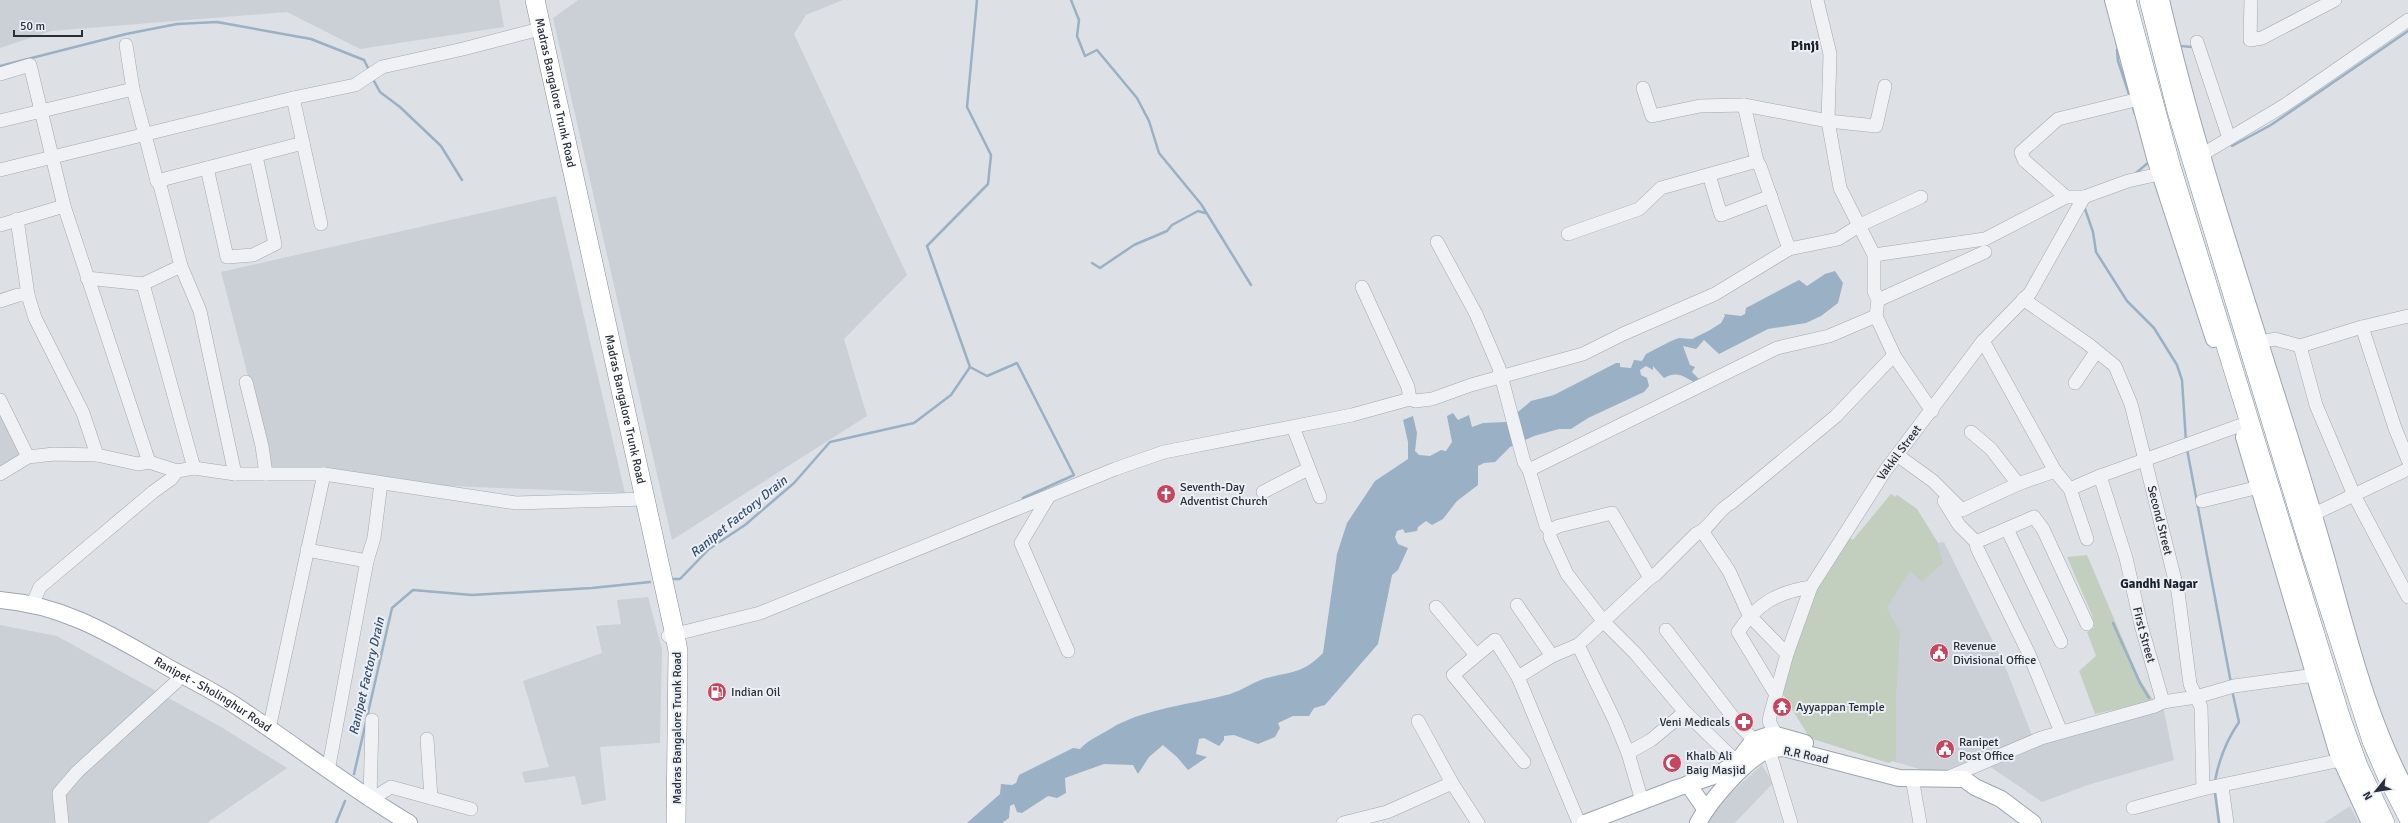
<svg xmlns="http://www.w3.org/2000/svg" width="2408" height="823" font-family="Signika,sans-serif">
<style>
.built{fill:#cbd0d7}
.green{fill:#c3cfbe}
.water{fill:#99b0c5}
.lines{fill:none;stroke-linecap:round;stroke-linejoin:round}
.stream{stroke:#99b0c5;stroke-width:2.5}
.minor-casing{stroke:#a3a8af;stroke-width:14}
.major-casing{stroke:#9da5b1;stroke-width:18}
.highway-casing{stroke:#858f9c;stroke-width:20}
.minor{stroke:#eff1f4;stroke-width:13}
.major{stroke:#fff;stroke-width:16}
.highway{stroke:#fff;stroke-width:19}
.labels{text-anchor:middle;stroke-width:4;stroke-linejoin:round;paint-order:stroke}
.street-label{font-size:12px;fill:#272f3b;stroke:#eceff4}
.poi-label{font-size:12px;fill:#272f3b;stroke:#eceff4;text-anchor:start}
.water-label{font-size:13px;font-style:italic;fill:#344f6d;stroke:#eceff4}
.neighbourhood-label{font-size:13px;font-weight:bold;fill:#19202c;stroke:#eceff4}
.quarter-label{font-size:14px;font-weight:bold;fill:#19202c;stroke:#eceff4}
</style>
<rect width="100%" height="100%" fill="#dde1e6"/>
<path class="built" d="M0,0H499L504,27L360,49L287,12L51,31L0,48Z
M578,0H843L806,15L794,34L907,275L844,339L867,416L672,540L553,18Z
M556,196L625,493L426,485L343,470L272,468L221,272Z
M0,413L22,455L0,467Z
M1891,494L1895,497L1897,495L1917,509L1938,543L1944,542L2005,666L2033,738L1936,774L1892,761L1889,763L1810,738L1784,696L1777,693L1848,537L1853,540Z
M648,597L662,649L660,743L600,747L606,800L582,805L575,776L525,783L522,772L549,767L523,681L602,653L596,626L621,624L617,600Z
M0,625L57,636L221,727L287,768L207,823H0Z
M2163,706L2174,760L2088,785L2042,802L1989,766L2043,740Z
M1762,765L1773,783L1735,823H1702L1707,814Z
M2350,806L2359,823H2324Z"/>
<path class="green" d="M1891,494L1895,497L1897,495L1917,509L1938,543L1943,563L1922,582L1910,571L1887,608L1900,632L1896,697V762L1892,761L1889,763L1810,738L1784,696L1777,693L1819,577L1848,537L1853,540Z
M2087,555L2140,680L2154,701L2095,714L2079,671L2096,656L2087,632L2094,628L2092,615L2067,557Z"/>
<path class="water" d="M1835,271L1843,283L1838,303L1821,316L1806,323L1768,329L1719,354L1704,340L1696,349L1683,346L1690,365L1695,367L1692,372L1701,381L1697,384C1685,377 1677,370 1664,378L1653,366V370L1646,366L1640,370L1641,375L1647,378L1649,386L1644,392L1588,418L1571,429H1559L1534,436L1510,447L1495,462L1484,463L1478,466V485L1457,501L1443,519L1432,525L1426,521L1418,527L1417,531L1405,533L1403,529L1397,531L1395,537L1398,544L1408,548L1398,570L1392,575L1378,644L1325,705L1314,708L1309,716H1293L1278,723L1280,728L1275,737L1258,744L1234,735L1224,736V740L1219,746L1204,738L1199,739L1196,754L1207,757L1188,770L1177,757L1163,745L1149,757L1138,774L1133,765L1104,764L1065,778L1066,793L1057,798L1048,796L1022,813L1017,812L1014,804L1010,806L1009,818L1002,823H967L1000,794L1001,784L1012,785L1016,783L1019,775L1073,748L1080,749C1087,741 1096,737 1105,732C1111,729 1115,725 1121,723C1155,707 1194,704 1230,694C1243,690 1253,682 1266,678C1291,672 1304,673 1323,653L1337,554L1347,523L1375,481L1408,459V442L1403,420L1413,416L1417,433L1415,451L1419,455L1430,456L1441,450L1446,451L1452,442L1447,416L1453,413L1458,420L1469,415L1472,427L1483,423L1506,422L1531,401L1554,395L1616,363H1620V367L1631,368L1634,360L1642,361L1646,354L1671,341L1679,338L1692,339L1710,330L1721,323L1725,316L1724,314L1741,316L1745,314L1746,308L1799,280L1807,286L1825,274Z"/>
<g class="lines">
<path class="stream" d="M1071,0L1079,20L1077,36L1085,56L1097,50L1137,98L1149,121L1159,153L1201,204L1251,285
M2180,46L2193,47
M2119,47L2117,50L2118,61L2129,94
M0,66L126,34L177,24L217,22L311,39L364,60L368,68
M374,81L380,92L400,107L441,146L462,180
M2133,108L2135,114
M2232,146L2271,125L2408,31
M2136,173L2149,162
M2084,206L2093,232L2096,252L2127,301L2154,328L2177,365L2182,380L2186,442
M1092,263L1100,268L1134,245L1167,231L1172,225L1198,211L1205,213
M970,367L987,376L1017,363L1074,475L1023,498
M2187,449L2231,683
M674,579H680L709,549L745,525L794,483L830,442L914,423L951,395L970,367L927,246L988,184L991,155L967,107L977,0
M2113,623L2140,683L2149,698
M354,774L392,608L413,590L472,595L592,588L650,582
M2215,781C2219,759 2226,741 2239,722L2232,690
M2215,793L2219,823
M336,823L345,801"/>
<defs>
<g id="minor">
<path d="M1817,0L1830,54L1828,121L1840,188L1874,255V291L1878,300L1876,316L1895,357L1932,411"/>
<path d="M2251,0L2250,40L2262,38L2335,0"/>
<path d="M2197,42L2229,138"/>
<path d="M126,45L133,89L157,181L160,185L181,266L200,311L235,474"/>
<path d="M0,74L30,65L64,206L149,462"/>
<path d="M1643,88L1652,116L1700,106L1744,105L1828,121L1876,126L1885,86"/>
<path d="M293,98L321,224"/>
<path d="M1744,105L1757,161L1760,166L1789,249"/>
<path d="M0,121L133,89"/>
<path d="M2203,154L2285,105L2408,20"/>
<path d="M207,168L227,257L253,255L275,244L256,156"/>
<path d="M0,170L293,98L355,85L382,67L463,49L540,29"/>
<path d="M1709,175L1721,215L1771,196"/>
<path d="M157,181L303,143"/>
<path d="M2066,197L2024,160L2021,152L2058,119L2139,99"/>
<path d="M17,219L28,295L35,318L83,413L97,455"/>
<path d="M0,225L64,206"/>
<path d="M1568,234L1639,209L1661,188L1757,161"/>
<path d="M1437,242L1476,314L1499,368L1524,462L1529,470L1546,526L1550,530L1559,526L1612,513L1650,578"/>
<path d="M1874,255L1985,239L2066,197H2084L2128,181L2168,172"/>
<path d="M181,266L143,284L194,468"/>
<path d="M87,278L143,284"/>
<path d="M1362,287L1408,387L1410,399"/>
<path id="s1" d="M2023,299L2088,344L2115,366L2131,404L2178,592L2190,684L2201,707L2203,789"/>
<path d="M1878,300L1985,252"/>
<path d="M0,301L18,295H28"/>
<path d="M2362,327L2395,428L2408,460"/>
<path d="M1983,341L2055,471L2070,489L2087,539"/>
<path d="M2260,342L2275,339L2300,346L2362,327L2408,316"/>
<path d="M2300,346L2316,405L2354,495L2408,597"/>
<path d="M246,382L262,446L266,474"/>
<path d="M2075,383L2096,352"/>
<path d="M0,400L28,457"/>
<path d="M1293,427L1320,497"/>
<path d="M1971,432L1991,449L2018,484"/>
<path d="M1897,455L1933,481L1962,510L2018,484L2055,471"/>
<path d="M1529,470L1777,348L1829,336L1876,316"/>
<path d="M0,474L28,457L54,454L97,455L138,464L149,462L177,471L194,468L235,474H324L516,503L645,499"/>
<path id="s2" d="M2100,476L2126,558L2141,625L2163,702"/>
<path d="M2070,489L2100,476L2241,425"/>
<path d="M1263,492L1308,469"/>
<path d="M1049,496L1021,543L1068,651"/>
<path d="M1944,501L1959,525L1976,542L1977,548L2029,654L2061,732"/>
<path d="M2202,501L2259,487"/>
<path d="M2314,514L2408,469"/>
<path d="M2007,529L2061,642"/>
<path d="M1550,530V537L1567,574L1604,622L1635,653L1685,712L1737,762"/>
<path d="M1702,531L1729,571L1749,615L1787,654"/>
<path d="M1976,542L2034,517L2043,529L2087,624"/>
<path d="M307,550L367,561"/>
<path d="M32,605L40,587L153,492L171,479L177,471"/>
<path d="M1517,605L1552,656"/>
<path d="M1436,607L1476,655"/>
<path d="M1666,630L1739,725L1754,740"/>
<path d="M668,636L760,613L1115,469L1164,452L1352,415L1410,399L1415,401L1432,399L1471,385L1583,354L1623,334L1715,294L1789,249L1838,239L1860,225L1921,197"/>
<path d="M1578,645L1615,721L1628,753L1642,801"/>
<path d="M1518,677L1552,656L1578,645L1650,578L1656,574L1696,534C1711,528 1717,510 1731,503L1836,416L1894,355"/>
<path d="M1776,695L1738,632C1757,604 1777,592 1811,587"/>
<path d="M1418,721L1452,783L1478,823"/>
<path d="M269,729L324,474"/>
<path id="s3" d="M1776,735L1769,721L1771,712L1787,654L1811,587L1885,471L1983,341L2030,293L2084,197"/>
<path d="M427,739L431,798"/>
<path d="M1769,750L1791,823"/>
<path d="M1628,753L1651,740L1685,712"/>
<path d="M1524,762L1453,675L1495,640L1518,677L1579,823"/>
<path d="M328,771L367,561L374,538L381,483"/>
<path d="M1912,778L1920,823"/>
<path d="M1947,778L2041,738L2155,706L2163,702L2196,697L2234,686L2315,675"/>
<path d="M2222,786L2227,823"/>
<path d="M370,800L391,787L471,809"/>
<path d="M370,800L372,720"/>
<path d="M2133,808L2203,789L2341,760"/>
<path d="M62,823L59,793L77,772L176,682"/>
<path d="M1343,823L1387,812L1452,783"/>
</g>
<g id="major">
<path d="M2113,0L2155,158L2214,339"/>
<path d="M2161,0C2201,173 2262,342 2313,513C2342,606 2361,708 2408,793"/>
<path d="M2244,437L2337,751L2370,823"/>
<path id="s4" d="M0,600C61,605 105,631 157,661C182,676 209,688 233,704C293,743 348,787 409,823"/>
<path d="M1688,784L1706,810"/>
<path d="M1585,823L1677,788L1717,775L1737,762L1754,740L1766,736L1776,735L1805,743"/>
<path d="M1698,823C1709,802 1746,758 1769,750C1773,748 1779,749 1784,748L1899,778L1964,779L1975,787L2001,799L2033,823"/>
</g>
<g id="highway">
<path id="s5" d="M535,0L675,635L678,651L676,823"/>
<path d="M2126,0L2171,167L2341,719L2358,766L2385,823"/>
<path d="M2149,0L2177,111L2309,545L2372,741L2387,776L2408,817"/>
</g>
</defs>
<use href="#minor" class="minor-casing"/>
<use href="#major" class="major-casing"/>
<use href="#highway" class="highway-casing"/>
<use href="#minor" class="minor"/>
<use href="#major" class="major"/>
<use href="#highway" class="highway"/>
</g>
<defs>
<symbol id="church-disc" viewBox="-11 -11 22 22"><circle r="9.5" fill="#c6465f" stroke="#eceff4"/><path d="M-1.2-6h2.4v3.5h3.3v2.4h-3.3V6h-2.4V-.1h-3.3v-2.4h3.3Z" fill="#fff"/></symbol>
<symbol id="civic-disc" viewBox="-11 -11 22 22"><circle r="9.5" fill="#c6465f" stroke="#eceff4"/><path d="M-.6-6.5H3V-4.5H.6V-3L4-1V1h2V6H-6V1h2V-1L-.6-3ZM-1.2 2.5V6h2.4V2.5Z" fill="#fff"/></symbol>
<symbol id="fuel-disc" viewBox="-11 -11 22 22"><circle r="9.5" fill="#c6465f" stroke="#eceff4"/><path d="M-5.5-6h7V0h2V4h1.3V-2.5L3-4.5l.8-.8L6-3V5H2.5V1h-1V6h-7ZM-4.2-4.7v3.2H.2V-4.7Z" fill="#fff"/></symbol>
<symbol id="temple-disc" viewBox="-11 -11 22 22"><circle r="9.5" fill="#c6465f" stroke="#eceff4"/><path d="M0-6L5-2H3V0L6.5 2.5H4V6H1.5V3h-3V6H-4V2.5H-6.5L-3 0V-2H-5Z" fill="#fff"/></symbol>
<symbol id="pharmacy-disc" viewBox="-11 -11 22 22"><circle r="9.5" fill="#c6465f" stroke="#eceff4"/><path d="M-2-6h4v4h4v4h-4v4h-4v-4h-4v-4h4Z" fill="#fff"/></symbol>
<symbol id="mosque-disc" viewBox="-11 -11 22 22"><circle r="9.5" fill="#c6465f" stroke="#eceff4"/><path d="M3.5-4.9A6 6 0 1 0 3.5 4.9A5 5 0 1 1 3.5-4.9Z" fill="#fff"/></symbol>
</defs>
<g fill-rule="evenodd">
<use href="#church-disc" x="1155" y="483" width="22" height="22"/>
<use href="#civic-disc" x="1928" y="642" width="22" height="22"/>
<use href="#fuel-disc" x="706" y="681" width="22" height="22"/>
<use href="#temple-disc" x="1771" y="696" width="22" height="22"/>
<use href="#pharmacy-disc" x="1733" y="711" width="22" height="22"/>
<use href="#civic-disc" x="1934" y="738" width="22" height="22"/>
<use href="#mosque-disc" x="1661" y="752" width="22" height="22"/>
</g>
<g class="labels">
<g class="street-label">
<text dy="4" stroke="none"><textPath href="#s5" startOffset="95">Madras Bangalore Trunk Road</textPath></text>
<text dy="4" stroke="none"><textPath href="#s5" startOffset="419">Madras Bangalore Trunk Road</textPath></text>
<text dy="4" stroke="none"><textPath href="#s3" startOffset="317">Vakkil Street</textPath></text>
<text dy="4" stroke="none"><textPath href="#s1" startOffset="275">Second Street</textPath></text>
<text dy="4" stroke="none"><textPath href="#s2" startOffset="165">First Street</textPath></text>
<text dy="4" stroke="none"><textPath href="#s4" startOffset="235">Ranipet - Sholinghur Road</textPath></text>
<text transform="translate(677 728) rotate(-90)" y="4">Madras Bangalore Trunk Road</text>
<text transform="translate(1806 755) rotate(12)" y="4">R.R Road</text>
</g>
<g class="poi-label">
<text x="1180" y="491">Seventh-Day<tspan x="1180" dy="14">Adventist Church</tspan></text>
<text x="1953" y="650">Revenue<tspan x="1953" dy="14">Divisional Office</tspan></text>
<text x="731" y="696">Indian Oil</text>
<text x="1796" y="711">Ayyappan Temple</text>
<text x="1730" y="726" text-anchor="end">Veni Medicals</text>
<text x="1959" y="746">Ranipet<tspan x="1959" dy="14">Post Office</tspan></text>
<text x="1686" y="760">Khalb Ali<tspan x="1686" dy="14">Baig Masjid</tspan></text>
</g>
<g class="water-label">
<text transform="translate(738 516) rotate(-39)" y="5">Ranipet Factory Drain</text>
<text transform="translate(366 676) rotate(-77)" y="5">Ranipet Factory Drain</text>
</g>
<g class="neighbourhood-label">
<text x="2159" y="588">Gandhi Nagar</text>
</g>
<g class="quarter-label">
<text x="1805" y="50">Pinji</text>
</g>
</g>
<g transform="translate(2376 791) rotate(240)" stroke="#eceff4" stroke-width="3" paint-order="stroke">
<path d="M0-3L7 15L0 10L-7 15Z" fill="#272f3b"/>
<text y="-6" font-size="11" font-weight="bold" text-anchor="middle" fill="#272f3b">N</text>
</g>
<path d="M14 30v6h68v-6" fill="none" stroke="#272f3b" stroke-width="2"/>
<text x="20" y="30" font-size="12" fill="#272f3b" stroke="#eceff4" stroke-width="3" paint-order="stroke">50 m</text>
</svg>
